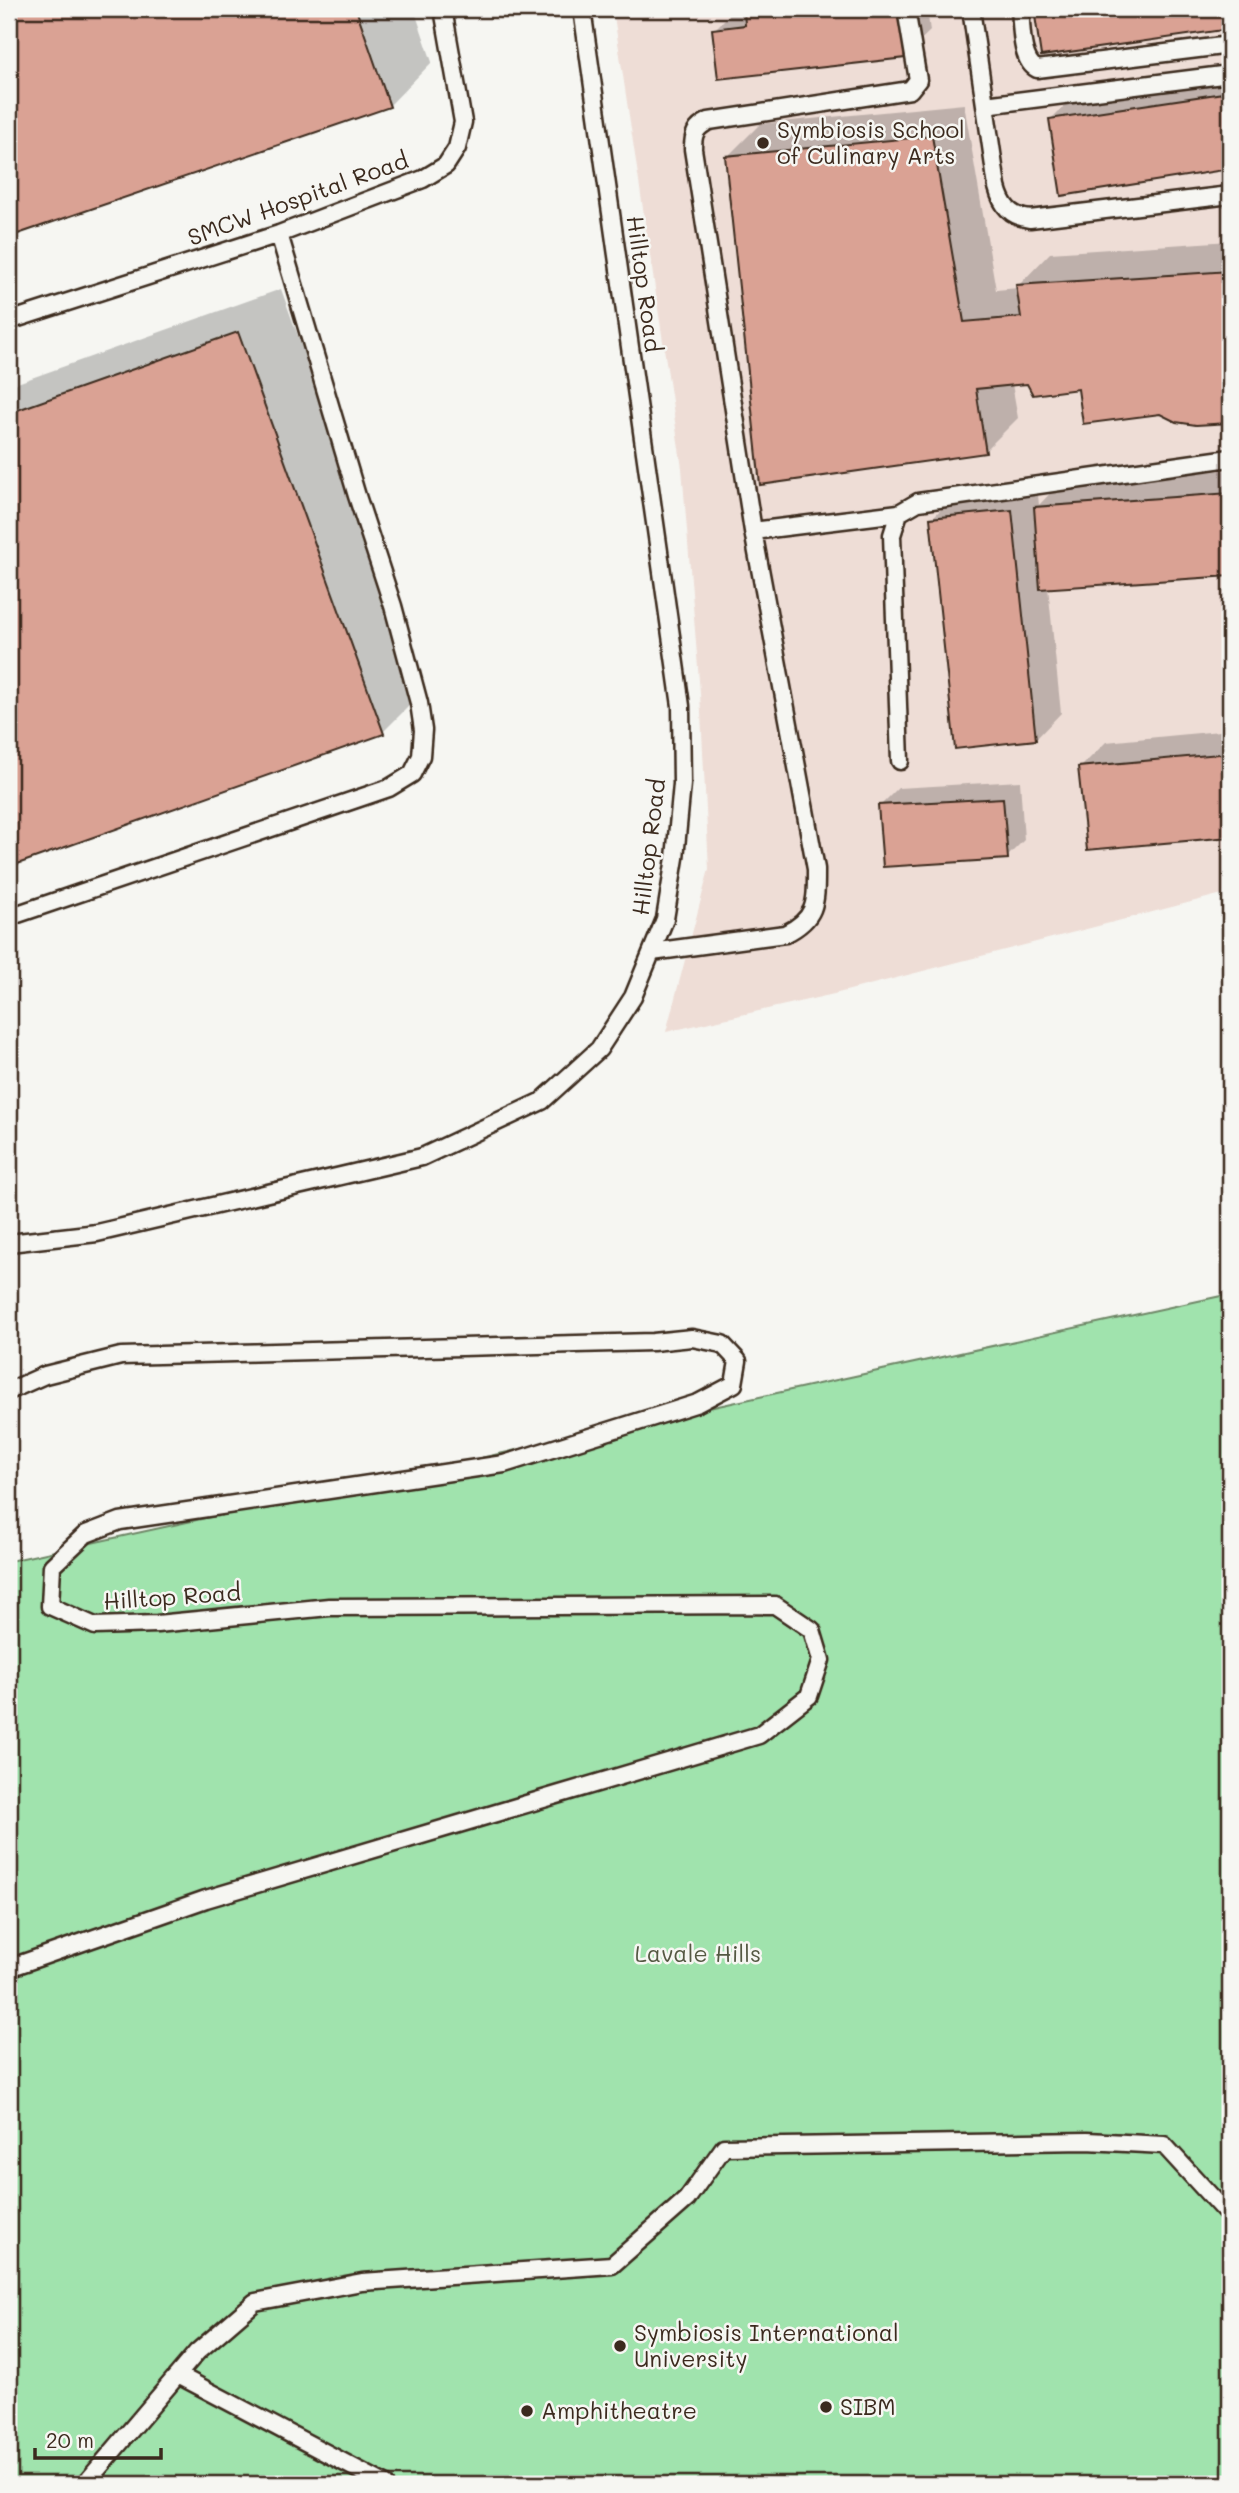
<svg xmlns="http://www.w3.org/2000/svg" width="1239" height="2493" font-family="Mali,sans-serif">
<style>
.built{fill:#eeddd6}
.green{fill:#a0e3ad;stroke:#6e8666;stroke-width:2}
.shadow{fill:#0003}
.building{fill:#daa294;stroke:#3b2a1e;stroke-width:2}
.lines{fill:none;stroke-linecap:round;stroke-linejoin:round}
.service-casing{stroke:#3b2a1e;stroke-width:21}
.service{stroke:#f6f6f2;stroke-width:16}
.poi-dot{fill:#3b2a1e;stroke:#f6f6f2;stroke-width:2.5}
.labels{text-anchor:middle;stroke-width:5;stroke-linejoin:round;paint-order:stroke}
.poi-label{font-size:23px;fill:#3b2a1e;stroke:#f6f6f2;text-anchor:start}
.street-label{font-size:23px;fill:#3b2a1e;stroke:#f6f6f2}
.park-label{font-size:23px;fill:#545842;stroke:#f6f6f2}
</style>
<rect width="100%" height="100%" fill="#f6f6f2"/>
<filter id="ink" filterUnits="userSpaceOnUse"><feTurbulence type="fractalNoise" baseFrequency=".0143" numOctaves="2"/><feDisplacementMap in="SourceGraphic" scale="14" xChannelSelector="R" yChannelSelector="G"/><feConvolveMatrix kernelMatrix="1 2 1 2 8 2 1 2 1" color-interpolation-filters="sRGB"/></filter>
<g filter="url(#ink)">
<path class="built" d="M613,9H1230V892L834,994L666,1032L709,869L700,693L682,468Z"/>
<path class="green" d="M1230,1294V2484H9V1561Z"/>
<path class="shadow" d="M9,9H414L432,62L389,106L9,235Z
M735,9H927L930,31L904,56L714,30Z
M1036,9H1230V27L1043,54Z
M1230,71V168L1062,194L1050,120L1076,94Z
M964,104L996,290L1018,288V286L1050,253L1230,241V421L1196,423L1080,387L1028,382L1012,384L1018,418L985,451L727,157L760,124Z
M281,289L426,689L383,732L9,865V386Z
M1230,470V574L1048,587L1061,713L1036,739L932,518L958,493L1037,485L1039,505L1061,482Z
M1230,730V835L1088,848L1080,768L1106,742Z
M1020,781L1024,840L1007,857L880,806L898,788Z"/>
<path class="building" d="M9,9H356L390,107L9,237Z
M744,9H898L905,58L718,79L712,29L745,25Z
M1034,9H1230V29L1041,56Z
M1230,92V169L1061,196L1049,119Z
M932,136L964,322L1021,317L1016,285L1230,271V423L1196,425L1176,422L1160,414L1083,424L1078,389L1033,395L1027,384L976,389L986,453L760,485L725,156Z
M238,332L384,734L9,867V413Z
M1230,493V576L1040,589L1034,507Z
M1012,510L1036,740L955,749L930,518Z
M1230,753V837L1087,850L1078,767Z
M1003,798L1008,859L883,867L878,805Z"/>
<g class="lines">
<defs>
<path id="service" d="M971,9L997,187C1002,206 1010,216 1030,219L1230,195
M1020,9C1022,26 1020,60 1037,69L1230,45
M985,105L1230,74
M9,321L279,234L423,179L446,165L457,148L463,122L443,9
M753,531L899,513
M900,761L892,535L899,513L918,502L1230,458
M9,917L389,788L412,774L421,756L423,730L419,703L393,606L357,496L279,234
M652,952L785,934C817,918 816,903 816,869L753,531L693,149C693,134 695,128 709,121L910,90L918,80L906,9
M9,1243L97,1233L422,1157L542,1101L599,1049L633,997L665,919L675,858L682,784L681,706L582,9
M9,1391L45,1375L121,1356L653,1342L692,1338L722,1344L738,1361L734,1384L698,1403L504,1464L120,1521L86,1534L52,1566L50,1606L95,1626L157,1624L329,1607L775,1605L812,1630L821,1660L809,1696L759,1735L206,1899L9,1968
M178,2375L385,2484
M85,2484L197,2352L255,2302L362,2282L612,2265L687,2199L724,2147L1087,2141L1164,2145L1230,2217"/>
</defs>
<use href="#service" class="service-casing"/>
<use href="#service" class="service"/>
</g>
</g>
<g class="poi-dot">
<circle cx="763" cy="143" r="7"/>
<circle cx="620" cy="2346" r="7"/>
<circle cx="826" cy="2407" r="7"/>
<circle cx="527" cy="2411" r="7"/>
</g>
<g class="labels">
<g class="poi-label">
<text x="777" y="138">Symbiosis School<tspan x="777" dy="26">of Culinary Arts</tspan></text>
<text x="634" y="2341">Symbiosis International<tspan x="634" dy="26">University</tspan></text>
<text x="840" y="2415">SIBM</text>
<text x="541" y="2419">Amphitheatre</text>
</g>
<g class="street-label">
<text transform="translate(298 199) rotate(-20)" y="8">SMCW Hospital Road</text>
<text transform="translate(644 284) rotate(82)" y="8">Hilltop Road</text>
<text transform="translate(649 847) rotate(-83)" y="8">Hilltop Road</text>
<text transform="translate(172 1597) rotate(-4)" y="8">Hilltop Road</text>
</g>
<g class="park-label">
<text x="698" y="1962">Lavale Hills</text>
</g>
</g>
<rect width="1239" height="2493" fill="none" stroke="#f6f6f2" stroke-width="35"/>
<rect x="18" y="18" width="1204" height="2458" fill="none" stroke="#3b2a1e" stroke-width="2.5" filter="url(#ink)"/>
<path d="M35 2448v10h126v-10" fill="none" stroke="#3b2a1e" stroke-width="3.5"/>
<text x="46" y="2448" font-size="21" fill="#3b2a1e" stroke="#f6f6f2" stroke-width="5" paint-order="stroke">20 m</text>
</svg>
